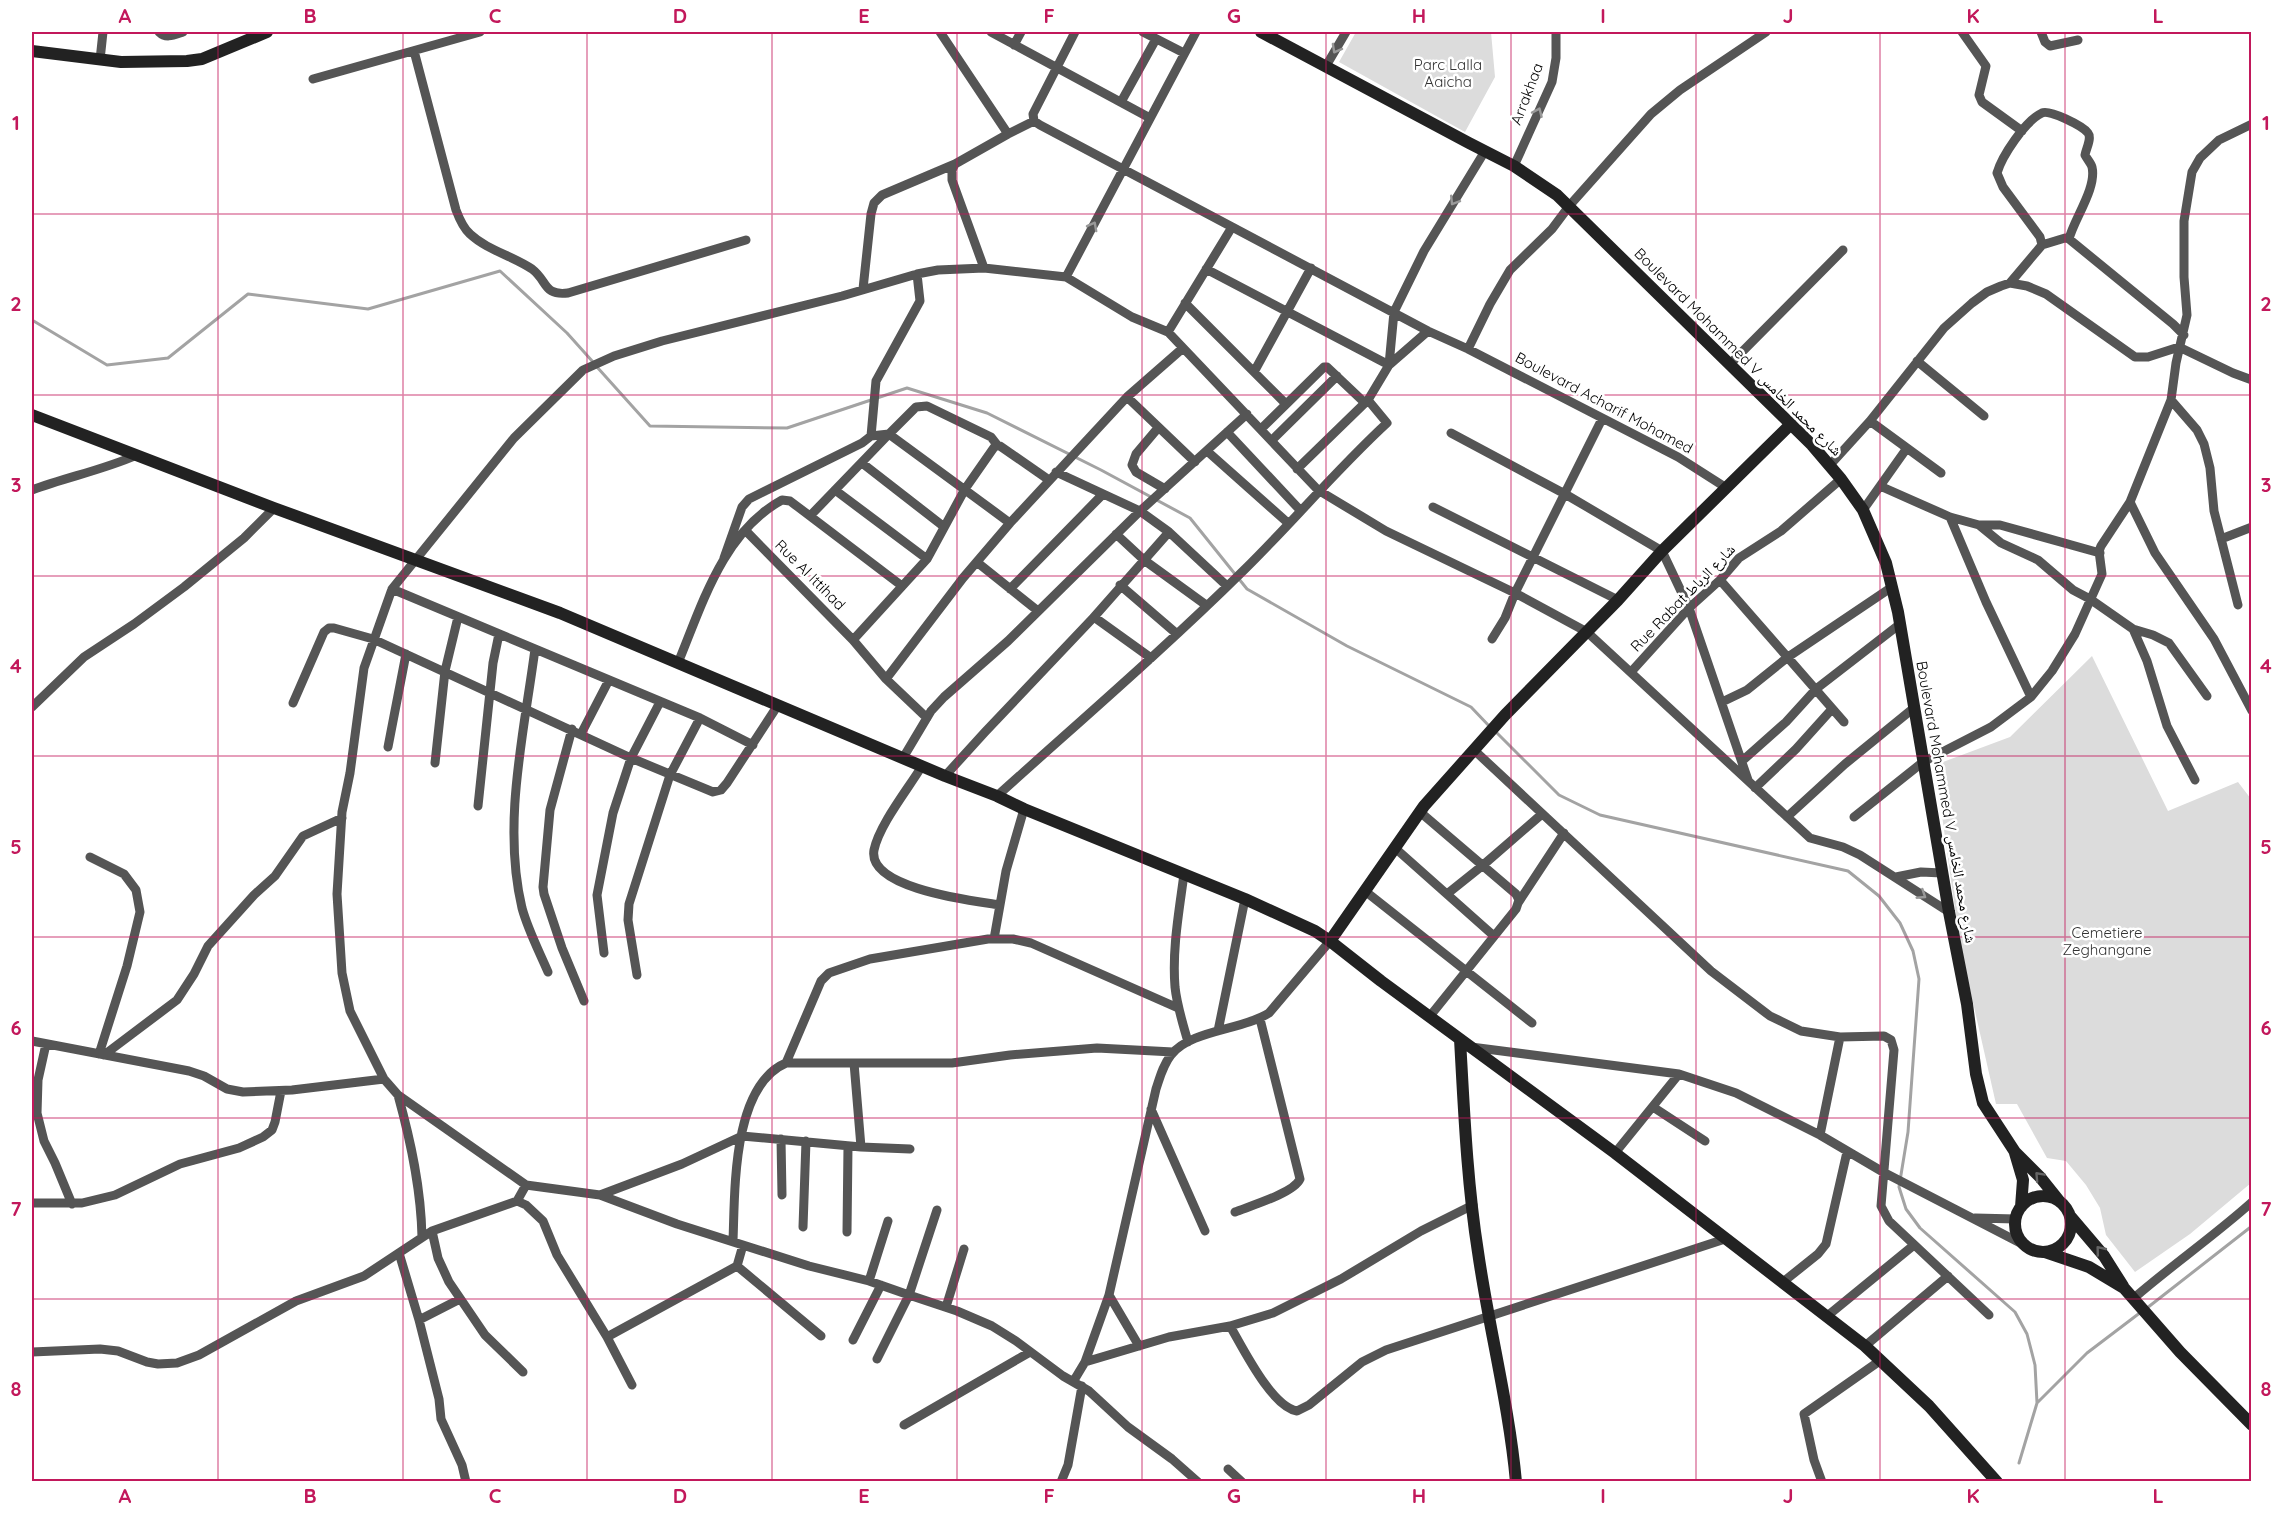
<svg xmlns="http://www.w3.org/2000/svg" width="2283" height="1513" font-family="Quicksand,'Noto Naskh Arabic',sans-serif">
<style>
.green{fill:#dcdcdc}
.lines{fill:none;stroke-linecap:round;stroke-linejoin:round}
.stream{stroke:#a3a3a3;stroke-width:3}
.street{stroke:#555;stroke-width:9}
.secondary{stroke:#222;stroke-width:12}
.oneway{stroke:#999}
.oneway2{stroke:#646464}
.grid{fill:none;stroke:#c2185b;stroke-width:1.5;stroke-opacity:0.55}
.labels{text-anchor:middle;stroke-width:5;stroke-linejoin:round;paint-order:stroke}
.park-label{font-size:15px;fill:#333;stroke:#fff}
.street-label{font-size:15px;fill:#000;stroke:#fff}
.neatline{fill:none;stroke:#c2185b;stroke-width:2}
.grid-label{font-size:20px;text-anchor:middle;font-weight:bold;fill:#c2185b}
</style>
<rect width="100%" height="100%" fill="#fff"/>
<path class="green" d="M1356,32H1491L1495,77L1465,132L1339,62Z
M2092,656L2168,811L2238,782L2251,799V1183L2190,1234L2135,1272L2106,1235L2100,1208L2086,1185L2066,1161L2047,1158L2017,1104H1996L1960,945L1935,765L2010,737Z"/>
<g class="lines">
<path class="stream" d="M32,320L107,365L168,358L248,294L368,309L500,271L567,333L593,362
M597,367L650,426L787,428L907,388L987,413L1101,470L1190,518L1247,589L1347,646L1471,707L1491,728
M1496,732L1559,795L1600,815L1848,871L1879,896L1900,923L1913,951L1919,979L1908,1132L1899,1187L1906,1209L1920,1228L2015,1312L2027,1334L2035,1365L2037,1403L2019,1463
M2147,1308L2252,1226
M2038,1402L2087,1353L2141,1312"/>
<path class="street" d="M159,32C166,39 174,35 183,32
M940,32L1008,134L955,164L952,170V180L984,268
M991,32L1150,118
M1075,32L1033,114L1034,121L1040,125L1428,331L1468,349L1678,457L1725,487
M1143,32L1184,53
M1962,32L1986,66L1979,95L1982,102L2022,131
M2041,32L2045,42L2050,46L2078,40
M1014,45L1021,32
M414,51L456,210C459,218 463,228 470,234C487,250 513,256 532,269C548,281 543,296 568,293L746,240
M100,60L103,32
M1326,66L1346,32
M313,79L480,32
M1121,102L1156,39
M1008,134L1034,121
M1514,166L1552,82L1556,58V32
M2042,245L2040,237L2003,187L1997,173C2002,156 2025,121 2042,113C2049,109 2083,126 2088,133C2092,138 2086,149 2085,155C2087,159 2091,163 2092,167C2097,188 2074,219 2069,239
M1206,269L1389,365
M1066,277L1196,32
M2010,283L2042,245L2065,238L2069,239L2173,324L2184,335
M863,289L871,214L874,203L882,195L955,164
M1185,303L1286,404
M1168,332L1232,227
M1183,348L1127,397L1195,462
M1468,349L1490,304L1510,270L1552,229L1570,205L1651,114L1680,90L1766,32
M1917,361L1984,416
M1730,364L1843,250
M1389,365L1394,312L1424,251L1485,151
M1254,372L1311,268
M2171,400L2197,430L2204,444L2210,468L2214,511L2238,605
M1870,421L1941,473
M1158,428L1136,454L1132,465L1136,472L1165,489
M1261,429L1324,367H1327L1365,403
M1227,432L1300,510
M1451,433L1565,494L1662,551L1689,608L1748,780
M871,436L889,434L916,407L927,406L991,437L998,446
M1272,440L1337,376
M1207,451L1288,523
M862,463L943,526
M1830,465L1870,421L1944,328L1972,303L1987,292L2001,286L2010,283L2027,286L2046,294L2135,357H2148L2179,347L2233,373L2252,380
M1297,469L1368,400
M1056,472L1140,511L1169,532L1227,586
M1880,486L1950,517L1979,525H2000L2100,553
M32,490C67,477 103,470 137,455
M835,490L927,559
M2130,502L2155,553L2214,639L2252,711
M1433,507L1618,600
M1863,510L1907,448
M810,516L889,434L1010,523
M1950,517L1986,602L2031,697
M1979,525L2001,543L2038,560L2073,590L2090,599L2133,629L2153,635L2169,643L2207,696
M746,531L853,640L886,679L927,718
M1116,534L1144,560L1206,605
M2221,539L2252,527
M724,558L742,507L749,499L862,443L871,436L876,381L920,301L917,274
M978,563L1038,611
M1720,580L1844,722
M1120,585L1177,634
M392,589L700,718L753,745
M1010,589L1103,494
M1094,617L1151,658
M2133,629L2147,661L2167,726L2195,780
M1492,639L1505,618L1515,593L1602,419
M853,640L927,559L965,489L995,446H1000L1049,480
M535,649C524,733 502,824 522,908C528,930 539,951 548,972
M678,663C702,605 723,532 782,500L790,501L798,507L902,586
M1631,672L1689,608L1720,580L1739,558L1781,531L1841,479
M886,679L963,578L1010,523L1127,397
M1722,702L1747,690L1788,657L1892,587
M293,703L324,632L329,628H334L373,639L631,758L713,792L721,790L727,783L778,705
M32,707L84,657L134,624L184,587L244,538L274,508
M572,729L550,810L543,887L544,894L562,948L584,1001
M581,734L609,680
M388,747L406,654
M1474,750L1711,971L1770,1016L1801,1031L1840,1037L1884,1036L1891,1040L1894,1050L1881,1206L1889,1221L1989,1315
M903,758L931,711L944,697L1008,641L1140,511L1247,414
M1742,761L1786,722L1816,689L1900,624
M435,763L445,671L458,617
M922,766C908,789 879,825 874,850C867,889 975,901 1000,905
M945,776L985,732L1094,617L1169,532
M1755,788L1796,749L1832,709
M997,796C1079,722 1164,649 1243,571C1292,523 1336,470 1387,423L1368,400L1389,365L1428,331
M478,806L493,663L499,634
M1420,812L1516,894L1519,900L1516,909L1430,1016
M1787,817L1845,764L1915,707
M1854,817L1923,762L1991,727L2031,697L2052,671L2075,634L2102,574L2099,551L2101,546L2130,502L2171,400L2176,363L2187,315L2184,277V221L2192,172L2200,158L2219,140L2252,124
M1395,848L1494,936
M90,857L124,874L136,890L140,912L127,966L99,1054
M1184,874C1179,912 1172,949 1175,987C1177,1006 1183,1024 1188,1042
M1896,877L1921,872L1942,873
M1365,891L1532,1023
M1447,894L1482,866L1542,814
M1518,903L1564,833
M994,939L1006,871L1024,809
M604,953L597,895L613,813L631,758L660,702
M637,975L628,920L629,904L670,775L700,718
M1218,1031L1245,899
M32,1041L189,1071L204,1076L227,1089L243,1092L292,1090L384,1079
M46,1044L38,1080L37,1113L44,1141L55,1163L72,1204
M1471,1047L1679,1074L1736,1093L1820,1135L1883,1172L2030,1248
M104,1055L177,1000L194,974L208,946L254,895L275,876L303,836L342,818
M786,1063L821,981L829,973L870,959L988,939H1013L1031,943L1178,1008
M854,1063L861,1147
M398,1095C411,1142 421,1188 422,1237
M1653,1107L1705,1141
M1151,1109L1205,1231
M1820,1135L1840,1037
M781,1139L782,1195
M1615,1153L1679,1074
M600,1195L682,1164L742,1136L861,1147L910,1149
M517,1201L526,1205L543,1221L557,1255L607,1337L737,1266L743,1245
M32,1203H82L115,1195L180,1164L239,1148L263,1137L272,1130L275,1122L281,1091
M1235,1212C1250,1206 1294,1193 1300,1179L1260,1019
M1975,1218L2016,1219
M803,1227L806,1141
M432,1231L438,1258L449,1282L485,1335L523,1372
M847,1232L848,1146
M733,1241C735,1191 732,1086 786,1063H952L1010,1055L1097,1048L1173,1052
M399,1253L419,1320L439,1399L441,1419L462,1465L466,1482
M737,1266L821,1336
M869,1281L888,1221
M1783,1282L1818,1254L1826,1244L1847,1152
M1109,1295L1139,1346
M2134,1298C2172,1265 2214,1236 2252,1202
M946,1307L964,1249
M1826,1317L1914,1245
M419,1320L460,1299
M1230,1326C1243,1348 1271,1406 1297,1411L1309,1405L1362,1362L1386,1350L1725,1239
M607,1337L632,1385
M853,1340L881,1285
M1865,1346L1948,1276
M32,1352L100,1349L118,1351L147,1362L158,1364L177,1363L199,1355L296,1301L364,1276L432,1231L517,1201L526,1185
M877,1359L909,1295L937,1210
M1085,1362L1169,1337L1230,1326L1273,1313L1341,1279L1421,1231L1473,1205
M1073,1382L1085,1362L1109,1295L1156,1089C1160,1077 1163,1065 1171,1055C1190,1030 1243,1030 1269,1013L1330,941
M904,1425L1030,1352
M1228,1469L1242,1482
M1061,1482L1068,1465L1082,1386
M1198,1482L1172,1459L1128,1427L1089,1391L1063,1376L1016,1341L992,1326L957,1311L909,1295L869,1281L809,1266L677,1224L600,1195L526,1185L398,1095L384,1079L350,1011L342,973L337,894L342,812L350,773L364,668L392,589L514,438L583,370L614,356L662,341L842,296L917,274L938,270L984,268L1066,277L1132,317L1168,332L1318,490L1386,531L1515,593L1587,632L1810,838L1843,847L1860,855L1949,912
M1822,1482L1814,1460L1804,1414L1881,1360"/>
<path class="secondary" d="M1261,32L1469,143L1514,166L1557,195L1812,445L1841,479L1863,510L1886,563L1898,612L1949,912L1967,1004L1976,1074L1983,1103L2015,1152L2040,1177L2060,1202
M32,51L121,62L187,61L202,59L267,32
M32,415L274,508L560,613L945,776L997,796L1024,809L1245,899L1315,931L1330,941L1381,981L1615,1153L1865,1346L1929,1406L1997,1482
M1330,941L1424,806L1505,715L1618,600L1662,551L1791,424
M1460,1039C1464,1110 1467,1182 1478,1252C1489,1329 1509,1405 1516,1482
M2015,1153L2023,1180L2021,1207
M2015 1224a28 28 0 1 1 56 0a28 28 0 1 1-56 0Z
M2070,1216L2104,1256L2123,1286
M2045,1252L2089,1267L2124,1288L2180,1352L2252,1425"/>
</g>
<defs><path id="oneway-chevron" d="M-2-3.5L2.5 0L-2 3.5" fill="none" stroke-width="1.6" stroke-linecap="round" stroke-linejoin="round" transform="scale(1.5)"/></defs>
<g class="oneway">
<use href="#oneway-chevron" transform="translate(1336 49) rotate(119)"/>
<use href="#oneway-chevron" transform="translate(1538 112) rotate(-66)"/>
<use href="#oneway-chevron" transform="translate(1454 201) rotate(122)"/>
<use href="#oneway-chevron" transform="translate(1093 226) rotate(-62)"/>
<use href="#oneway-chevron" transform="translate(1922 895) rotate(33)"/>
</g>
<g class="oneway2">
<use href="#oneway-chevron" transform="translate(2039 1176) rotate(-133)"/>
<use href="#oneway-chevron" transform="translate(2100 1250) rotate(-129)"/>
</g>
<path class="grid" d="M218,32V1482M403,32V1482M587,32V1482M772,32V1482M957,32V1482M1142,32V1482M1326,32V1482M1511,32V1482M1696,32V1482M1880,32V1482M2065,32V1482M32,214H2252M32,395H2252M32,576H2252M32,756H2252M32,937H2252M32,1118H2252M32,1299H2252"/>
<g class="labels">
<g class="park-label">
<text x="1448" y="70">Parc Lalla<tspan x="1448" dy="17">Aaicha</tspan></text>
<text x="2107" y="938">Cemetiere<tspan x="2107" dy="17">Zeghangane</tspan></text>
</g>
<g class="street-label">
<text transform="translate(1527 94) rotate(-69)" y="5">Arrakhaa</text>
<text transform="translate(1738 352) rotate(45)" y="5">Boulevard Mohammed V شارع محمد الخامس</text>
<text transform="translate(1604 403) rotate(28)" y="5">Boulevard Acharif Mohamed</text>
<text transform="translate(810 575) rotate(45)" y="5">Rue Al Ittihad</text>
<text transform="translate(1683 598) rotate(-46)" y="5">Rue Rabat شارع الرباط</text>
<text transform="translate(1946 802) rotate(80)" y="5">Boulevard Mohammed V شارع محمد الخامس</text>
</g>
</g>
<rect width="2283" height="1513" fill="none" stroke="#ffffff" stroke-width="66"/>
<rect x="33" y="33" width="2217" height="1447" class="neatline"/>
<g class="grid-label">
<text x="125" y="23">A</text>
<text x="310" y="23">B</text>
<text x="495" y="23">C</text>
<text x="680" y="23">D</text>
<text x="864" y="23">E</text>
<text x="1049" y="23">F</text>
<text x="1234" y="23">G</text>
<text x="1419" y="23">H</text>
<text x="1603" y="23">I</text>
<text x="1788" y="23">J</text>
<text x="1973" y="23">K</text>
<text x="2158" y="23">L</text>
<text x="16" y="130">1</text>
<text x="2266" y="130">1</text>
<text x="16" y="311">2</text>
<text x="2266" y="311">2</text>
<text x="16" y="492">3</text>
<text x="2266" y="492">3</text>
<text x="16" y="673">4</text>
<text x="2266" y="673">4</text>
<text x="16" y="854">5</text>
<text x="2266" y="854">5</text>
<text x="16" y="1035">6</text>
<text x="2266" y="1035">6</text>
<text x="16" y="1216">7</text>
<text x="2266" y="1216">7</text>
<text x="16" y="1396">8</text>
<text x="2266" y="1396">8</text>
<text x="125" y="1503">A</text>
<text x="310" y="1503">B</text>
<text x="495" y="1503">C</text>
<text x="680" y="1503">D</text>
<text x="864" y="1503">E</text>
<text x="1049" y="1503">F</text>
<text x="1234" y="1503">G</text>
<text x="1419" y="1503">H</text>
<text x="1603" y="1503">I</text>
<text x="1788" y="1503">J</text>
<text x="1973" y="1503">K</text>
<text x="2158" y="1503">L</text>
</g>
</svg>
